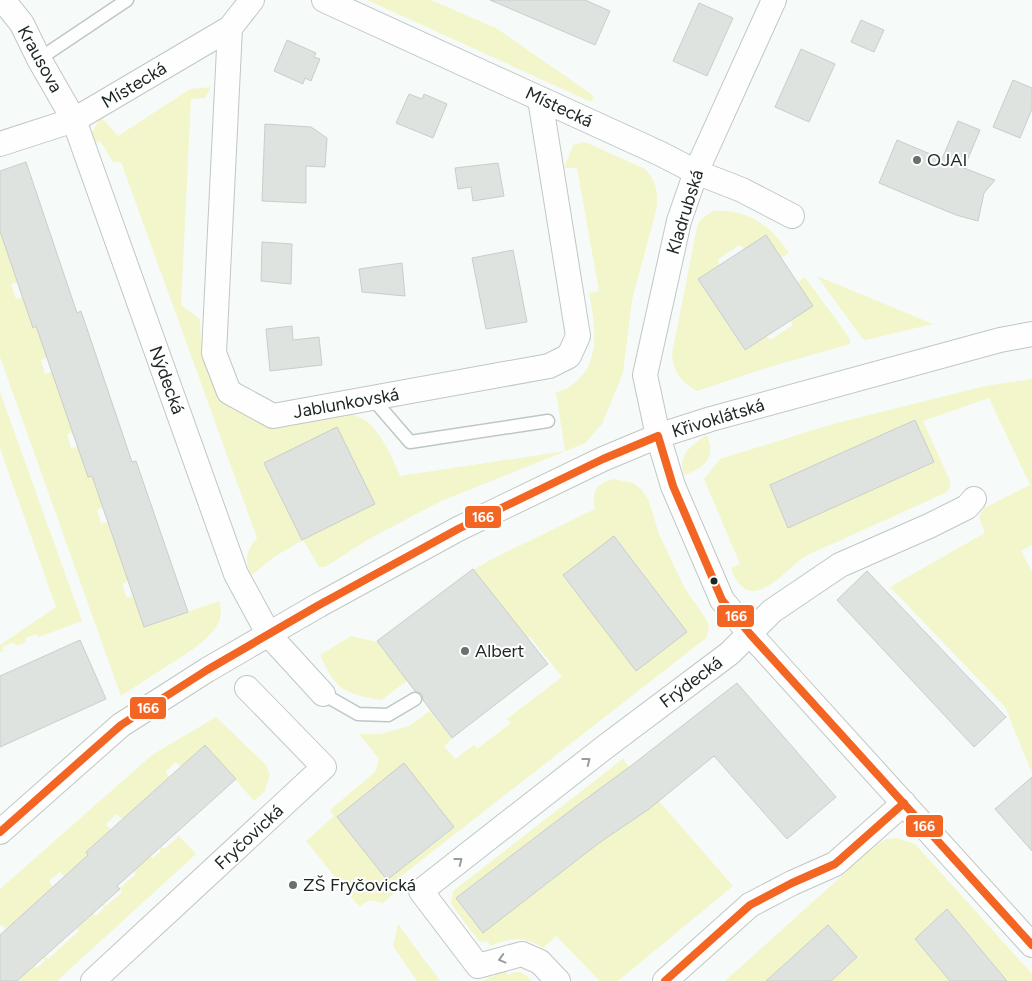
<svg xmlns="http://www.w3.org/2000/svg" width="1032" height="981" font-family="Figtree,sans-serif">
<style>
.green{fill:#f2f6ca;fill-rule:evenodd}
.building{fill:#dee3e0;stroke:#c9cecb}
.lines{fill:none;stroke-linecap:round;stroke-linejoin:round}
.service-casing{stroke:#bfc7c5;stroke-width:15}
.minor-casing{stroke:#bfc7c5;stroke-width:26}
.service{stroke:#fefefe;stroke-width:12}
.minor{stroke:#fefefe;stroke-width:24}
.bus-1-casing{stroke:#fff;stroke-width:11}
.bus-1{stroke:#f26522;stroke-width:8}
.oneway{stroke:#989d9c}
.poi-dot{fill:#68716f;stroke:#fff;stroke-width:2}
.bus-dot{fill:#1c2624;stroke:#fff;stroke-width:2}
.labels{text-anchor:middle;stroke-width:4;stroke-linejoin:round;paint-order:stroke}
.street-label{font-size:18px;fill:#1c2624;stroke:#fff}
.poi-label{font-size:18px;fill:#1c2624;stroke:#fff;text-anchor:start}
.line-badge{stroke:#fff;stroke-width:2}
.badge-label{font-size:14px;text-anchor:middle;font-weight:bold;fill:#fff}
</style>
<rect width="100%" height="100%" fill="#f6fbfa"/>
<path class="green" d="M367,0H431L496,28L594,96L591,102Z
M211,87L205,98L191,99L181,305L200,319L201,342L211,379L224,398L344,412C353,415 363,417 370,424C383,437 393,459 400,476L565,451L556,392C563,391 567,389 573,384C602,363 595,324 589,293L599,291L577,168H564L573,145L585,142L645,169C656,181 658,191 657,207L632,300L623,373L602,424L585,443L566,451L441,501L369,539L325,567H319L303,540L274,557L252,575C243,560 247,550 257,538L121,162H113L100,141L92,146V132L101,117L118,136L190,89ZM337,428L375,504L265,463Z
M713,211C747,209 771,225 789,253L781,258L765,235L744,249L740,245L717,260L720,265L698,279L744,350L767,336L770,340L793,325L791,320L797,283L805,277L850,339V344L766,368L697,391C681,382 673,372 672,354L697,227L701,219Z
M0,230L18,282L11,284L16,299L22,297L34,327H37L47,357L41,360L45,374L52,372L73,432L67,434L71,448L78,447L89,477L92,476L103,507L97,510L101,524L108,522L128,581L122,584L127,598L134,596L145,627L219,601C231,630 187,653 167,666C152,676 136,686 121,696L0,357Z
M817,276L933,324L865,340L861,337Z
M1032,379V545L1021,551L1032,572V773L1005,707L890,587L985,533L979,517L984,508L1030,485L989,398L923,421L950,481V488L945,493L821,549C814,552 806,555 800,560C778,578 747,615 731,568L740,564L704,479L720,459L829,425L985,386ZM914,420L934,462L788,528L770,485Z
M0,392L82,621L39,637L37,634L25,638L26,642L16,646L14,642L2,647L4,651L0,652V645L56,607L0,448Z
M707,435C716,458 706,467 684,475C677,454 692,445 707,435Z
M613,479L633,483L642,490L649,501L659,534L684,587L706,619L709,627L706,638L391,884L396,892L383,903L370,900L360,906L356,903L306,841L334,816L330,810L375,772L379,759L359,734H380L409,726L430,711L452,739L444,746L455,759L474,745L477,749L511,723L507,719L562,677L530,637L527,639L473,570L490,560L595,509C592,491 595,484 613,479ZM615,536L687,632L636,671L563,575ZM404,764L454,827L431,846L399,847L410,862L387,880L337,817Z
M351,636L377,642L407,681L381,700C344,694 336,690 320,655Z
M216,717L266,765L270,775L265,791L254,801L205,745L181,767L176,762L165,772L169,777L122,819L117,814L106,824L111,830L87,851L89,855L65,877L60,872L49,881L53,887L6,930L2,925L0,926V889L152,755Z
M624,758L625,762L733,886L618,981H600L556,936L543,948C523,936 512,937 490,946L488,941L481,942L478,940L451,904L453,891ZM618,776L647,810L599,843L483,933L457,897Z
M179,836L196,854L57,981H18L35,966L37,968L45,960L43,958L45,957L48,959L79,931L76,928L93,913L96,916L104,908L102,905L104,904L106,906L122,892L120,888L136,874L134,871L150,856L153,858L161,851L159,848L161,847L164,849Z
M896,838L915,844L1032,974V981H1007L947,909L915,939L950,981H831L857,957L828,926L766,981H725L876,845L886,839Z
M398,924L440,981H417L393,946Z
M505,970L508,975C519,969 524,972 531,981H482Z"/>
<path class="building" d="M490,0H585L610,11L595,45Z
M699,3L733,18L707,76L673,61Z
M861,20L884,30L874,52L851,42Z
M287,40L316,53L314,57L320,59L311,81L305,78L303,84L274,71Z
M801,49L835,64L809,122L775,107Z
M1013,80L1032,88V109L1020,138L993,127Z
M409,94L422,99L424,94L447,104L433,138L396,123Z
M958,121L980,130L964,168L995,180L984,193L978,221L956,215L879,183L897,140L942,159Z
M265,124L311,127L327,138L325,167L306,166V203L262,201Z
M26,162L77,313L81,311L132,462L136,461L188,612L144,627L92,476L88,477L36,326L33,328L0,231V171Z
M498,163L504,196L473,201L471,187L458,189L455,168Z
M766,235L813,306L745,350L698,279Z
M262,242L292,244L291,284L261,281Z
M513,250L527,322L486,329L472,258Z
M402,263L405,296L362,292L359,269Z
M292,326L293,340L319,337L322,365L270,371L266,329Z
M915,420L934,462L788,528L770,485Z
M337,427L375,504L302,540L264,463Z
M614,536L687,632L636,671L563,575Z
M473,569L548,664L452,738L423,700L422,694L415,691L377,641Z
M867,571L1006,717L974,747L837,600Z
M80,640L106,699L0,747V676Z
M737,683L836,797L787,839L714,756L649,809L599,843L483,933L456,898L575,807L632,765Z
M205,745L236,779L117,886L120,889L17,981H0V935L88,855L86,852Z
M404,763L454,827L387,880L337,817Z
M1032,777V851L995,809Z
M947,909L1007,981H950L915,939Z
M828,925L857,957L831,981H766Z"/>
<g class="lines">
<defs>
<path id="service" d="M39,59L127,0
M373,399L410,442L548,421
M323,694L358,714L388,715L415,699"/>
<path id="minor" d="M3,0L22,24L39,59L74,120L236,574L269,635L323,694
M324,0L659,153L696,172L742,190L792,216
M774,0L696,172L679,221L645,375L658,436L673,486L722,600L750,634L1032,945
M230,28L214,353L229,392L273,416L549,366L569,356L578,336L540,99
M0,144L74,120L230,28L252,0
M0,832L121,725L207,670L319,605L458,529L603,459L658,436L711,419L1000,340L1032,334
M93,981L324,767L247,688
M558,981L540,962L522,954L478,966L421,891L605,747L730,653L772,611L840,565L929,526L967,507L974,499
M665,981L750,905L792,883L835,864L904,803"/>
</defs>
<use href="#service" class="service-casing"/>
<use href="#minor" class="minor-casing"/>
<use href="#service" class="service"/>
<use href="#minor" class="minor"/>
<defs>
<path id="bus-1" d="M658,436L673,486L722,600L750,634L1032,945
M0,832L121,725L207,670L319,605L458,529L603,459L658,436
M665,981L750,905L792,883L835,864L904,803"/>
</defs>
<use href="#bus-1" class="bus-1-casing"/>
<use href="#bus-1" class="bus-1"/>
</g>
<defs><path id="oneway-chevron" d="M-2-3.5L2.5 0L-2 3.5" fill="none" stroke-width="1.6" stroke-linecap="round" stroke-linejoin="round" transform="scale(1.25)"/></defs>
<g class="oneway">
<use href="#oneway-chevron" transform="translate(587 761) rotate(-38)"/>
<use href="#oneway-chevron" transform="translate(459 861) rotate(-38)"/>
<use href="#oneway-chevron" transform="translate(502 959) rotate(165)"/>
</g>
<g class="poi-dot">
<circle cx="917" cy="160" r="5"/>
<circle cx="465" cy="651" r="5"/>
<circle cx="293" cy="885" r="5"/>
</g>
<circle class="bus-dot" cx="714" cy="581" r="4.5"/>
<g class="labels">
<g class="street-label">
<text transform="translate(40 59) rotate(61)" y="6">Krausova</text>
<text transform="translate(134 85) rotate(-31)" y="6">Místecká</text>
<text transform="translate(559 107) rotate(25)" y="6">Místecká</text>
<text transform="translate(685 212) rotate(-73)" y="6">Kladrubská</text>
<text transform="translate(167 380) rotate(70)" y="6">Nýdecká</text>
<text transform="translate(346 403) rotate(-10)" y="6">Jablunkovská</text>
<text transform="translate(718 418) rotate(-17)" y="6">Křivoklátská</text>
<text transform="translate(691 682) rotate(-37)" y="6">Frýdecká</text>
<text transform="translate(249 837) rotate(-43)" y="6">Fryčovická</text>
</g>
<g class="poi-label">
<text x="927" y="166">OJAI</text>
<text x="475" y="657">Albert</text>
<text x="303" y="891">ZŠ Fryčovická</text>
</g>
</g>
<g class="line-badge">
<rect x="464" y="505" width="38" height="24" rx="5" fill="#f26522"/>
<rect x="716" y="604" width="39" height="24" rx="5" fill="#f26522"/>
<rect x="129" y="696" width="38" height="24" rx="5" fill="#f26522"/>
<rect x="905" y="814" width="39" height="24" rx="5" fill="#f26522"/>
</g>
<g class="badge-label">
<text x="483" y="522">166</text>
<text x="736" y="621">166</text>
<text x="148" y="713">166</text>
<text x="924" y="831">166</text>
</g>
</svg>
